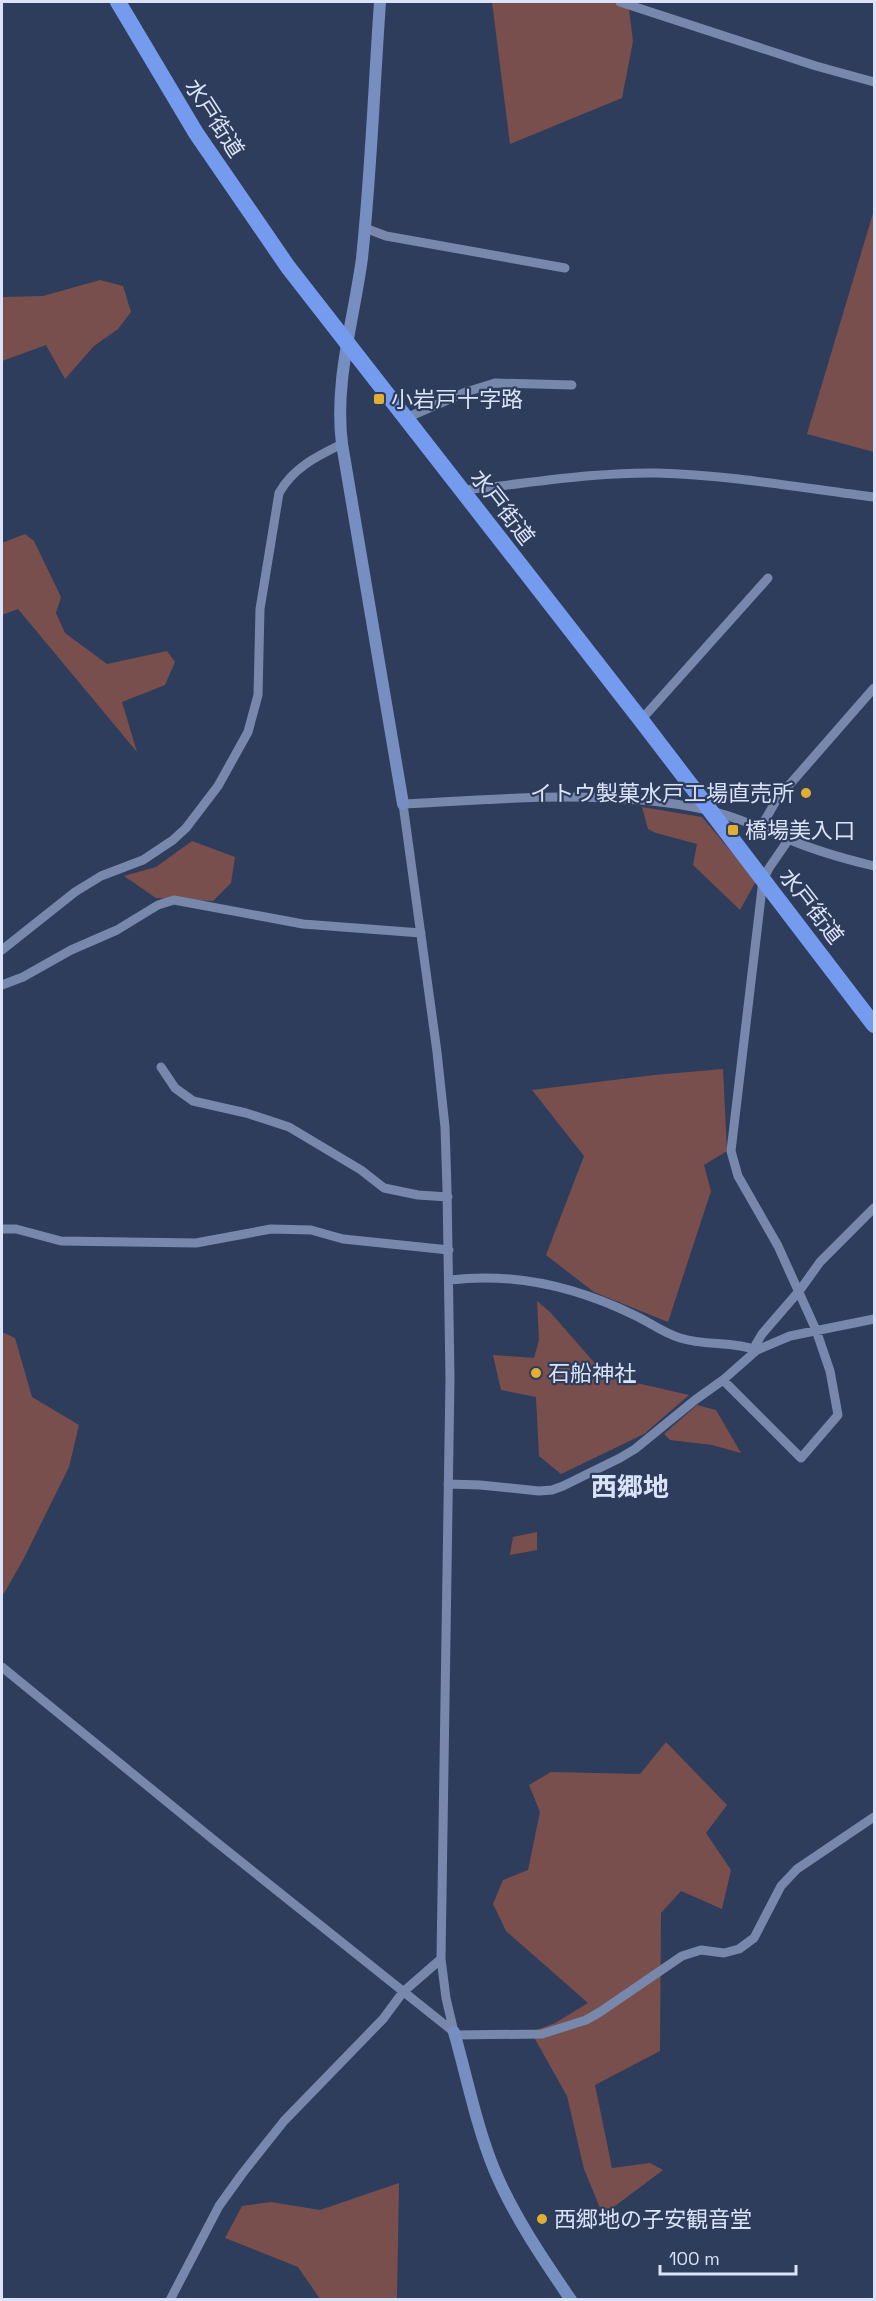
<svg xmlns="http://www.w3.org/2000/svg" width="876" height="2301" font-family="'Space Grotesk','Noto Sans JP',sans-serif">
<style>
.green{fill:#784f4c}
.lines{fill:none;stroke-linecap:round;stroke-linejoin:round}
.street{stroke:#7888ac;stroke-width:9}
.secondary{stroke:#778ec0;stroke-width:12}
.highway{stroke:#759bef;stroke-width:16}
.poi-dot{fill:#e1af34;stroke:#2f3d5c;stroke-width:2}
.labels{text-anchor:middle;stroke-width:4.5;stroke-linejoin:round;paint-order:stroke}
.street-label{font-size:22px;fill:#dae3f7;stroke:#2f3d5c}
.poi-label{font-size:22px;fill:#dae3f7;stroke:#2f3d5c;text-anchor:start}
.quarter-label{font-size:26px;font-weight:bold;fill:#dae3f7;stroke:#2f3d5c}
</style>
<rect width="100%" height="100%" fill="#2f3d5c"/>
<path class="green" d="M492,2H628L633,41L622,98L510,144Z
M874,210V452L807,434Z
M100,280L123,286L131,312L118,329L94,346L65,379L46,345L2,361V297L43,296Z
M25,534L34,541L61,597L56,613L65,633L107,664L167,651L175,662L165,685L122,702L137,752L18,609L2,615V543Z
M642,807L702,817L756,881L740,910L693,865L697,844L656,833L648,829Z
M192,841L235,857L231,883L213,901L156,898L124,876L156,867Z
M723,1069L727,1151L704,1165L711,1191L668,1322L594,1292L546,1255L584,1156L532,1090L654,1075Z
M537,1301L550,1312L606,1376L689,1395L644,1434L561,1474L539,1456L536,1397L501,1390L493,1355L534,1358L539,1340Z
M2,1332L15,1338L32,1397L79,1425L69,1467L24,1558L2,1597Z
M697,1405L716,1410L741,1453L712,1445L670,1440L664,1434Z
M537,1532V1550L510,1555L513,1537Z
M666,1742L727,1805L706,1833L731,1870L722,1909L681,1891L661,1913L660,2051L595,2085L612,2168L650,2163L663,2170L603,2215L584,2169L567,2096L531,2032L555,2023L588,2003L506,1931L493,1904L503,1880L528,1870L540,1812L529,1785L551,1772L640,1774Z
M399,2183L397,2299H320L298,2267L225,2238L242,2206L271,2202L320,2210Z"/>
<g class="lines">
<path class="street" d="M620,2L816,66L874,82
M365,228L386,236L565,268
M406,418L466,392L495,383L572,385
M462,490C526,484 592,472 657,473C729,475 803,488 874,497
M641,720L768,578
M761,827L777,799L874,688
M2,950L75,892L101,876L143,860L173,840L186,828L218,786L248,732L258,695L260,609L279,493C293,468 317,456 342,444
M2,985L23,977L71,950L117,930L158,905L174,900L303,924L421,933
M161,1067L175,1088L193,1101L246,1113L289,1127L361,1170L384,1188L418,1195L448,1197
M2,1229H16L61,1241L196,1243L271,1229L311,1230L343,1239L449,1250
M450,1280C515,1272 577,1287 636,1316C651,1323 663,1333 680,1338C705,1346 732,1341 757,1350L756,1344L762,1334L800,1290L820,1262L874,1208
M723,1380L801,1458L838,1415L830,1371L816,1330L778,1246L738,1176L731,1151L763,880L769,868L789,839
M448,1484L480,1485L539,1491L552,1490L563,1486L620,1458L635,1449L695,1400L723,1380L757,1350L790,1336L874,1319
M2,1667L215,1841L454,2032
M454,2032L446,1998L441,1959L450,1378L447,1189L445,1127L437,1052L403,804C499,799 598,790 693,807C726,813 757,826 788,839C816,851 845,859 874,866
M455,2035L542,2034L586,2020L600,2012L682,1956L701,1950L724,1953L739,1949L754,1938L781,1886L797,1869L874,1817
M170,2300L219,2206L242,2174L284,2121L383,2019L403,1992L441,1959"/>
<path class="secondary" d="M380,2C374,87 371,173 362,258C354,319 334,381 342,444L403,804
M454,2032C467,2077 476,2125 494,2169C513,2215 543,2259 571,2300"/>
<path class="highway" d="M118,2L196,133L288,267L641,720L874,1025"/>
</g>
<g class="poi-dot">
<rect x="373" y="393" width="12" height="12" rx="3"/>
<circle cx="806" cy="793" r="6"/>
<rect x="727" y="824" width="12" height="12" rx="3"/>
<circle cx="536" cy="1373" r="6"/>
<circle cx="542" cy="2219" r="6"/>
</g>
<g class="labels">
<g class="street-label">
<text transform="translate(215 118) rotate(57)" y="8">水戸街道</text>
<text transform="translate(503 507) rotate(52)" y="8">水戸街道</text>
<text transform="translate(812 906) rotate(52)" y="8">水戸街道</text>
</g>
<g class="poi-label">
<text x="391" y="407">小岩戸十字路</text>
<text x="794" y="801" text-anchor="end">イトウ製菓水戸工場直売所</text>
<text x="745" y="838">橋場美入口</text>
<text x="548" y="1381">石船神社</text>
<text x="554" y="2227">西郷地の子安観音堂</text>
</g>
<g class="quarter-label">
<text x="630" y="1496">西郷地</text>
</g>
</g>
<rect width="876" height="2301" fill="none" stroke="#dae3f7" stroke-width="6"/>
<path d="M660 2265v9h136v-9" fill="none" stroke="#dae3f7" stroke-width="3"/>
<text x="669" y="2265" font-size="18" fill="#dae3f7" stroke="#2f3d5c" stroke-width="4.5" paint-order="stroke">100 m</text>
</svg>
